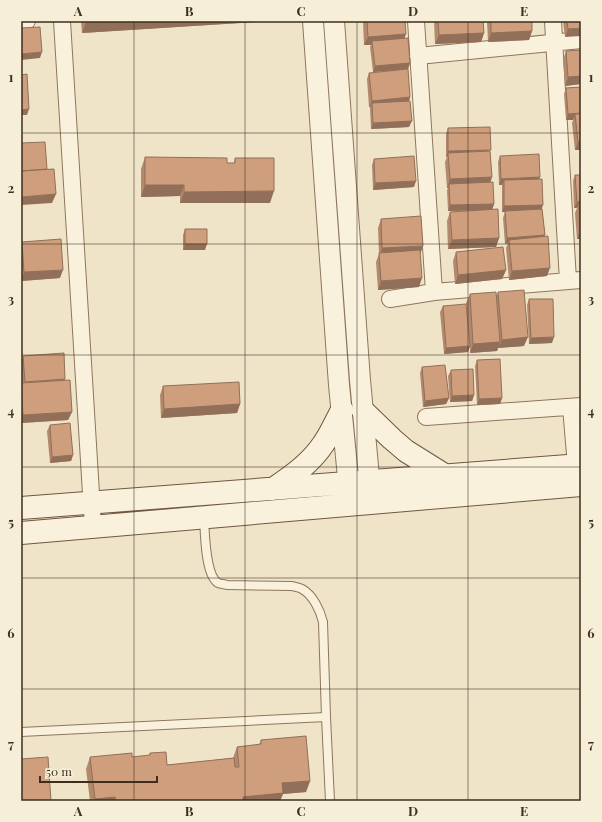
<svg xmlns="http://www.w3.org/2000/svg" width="602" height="822" font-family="'Playfair Display',serif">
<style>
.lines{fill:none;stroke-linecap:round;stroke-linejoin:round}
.service-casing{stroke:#8d765c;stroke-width:10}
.minor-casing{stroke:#8d765c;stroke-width:18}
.tertiary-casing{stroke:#8d765c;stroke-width:22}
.secondary-casing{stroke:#6f573f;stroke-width:24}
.service{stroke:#faf1dc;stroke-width:8}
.minor{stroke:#faf1dc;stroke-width:16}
.tertiary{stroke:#faf1dc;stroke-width:20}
.secondary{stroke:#faf1dc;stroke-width:22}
.wall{fill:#b2896c}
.shaded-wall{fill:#916f58}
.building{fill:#cf9f7d;stroke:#916f58}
.grid{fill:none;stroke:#3d2e20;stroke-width:1;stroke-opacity:0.55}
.neatline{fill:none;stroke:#3d2e20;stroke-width:1.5}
.grid-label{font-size:13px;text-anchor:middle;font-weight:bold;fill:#3d2e20}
</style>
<rect width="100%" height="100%" fill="#f0e4c8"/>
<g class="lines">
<defs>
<path id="service" d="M204,518C205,533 205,575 218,583C220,584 224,584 227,585L292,586C295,587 299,587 302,589C313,595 320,610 323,622L326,717
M21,732L326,717L330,801"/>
<path id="minor" d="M21,21H27
M62,21L93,526
M416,21L434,292
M553,21L568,281
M418,56L581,40
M390,299L434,292L581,280
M571,407L576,466
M426,417L581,406"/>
<path id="tertiary" d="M313,21L339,385L350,498
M334,21L360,380L371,498"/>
<path id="secondary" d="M363,411L392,439L406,451L446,476
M273,489C292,476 311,463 324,443C331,433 336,421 342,410
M21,508L581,465
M21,533L581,485"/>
</defs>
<use href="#service" class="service-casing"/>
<use href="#minor" class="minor-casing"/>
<use href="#tertiary" class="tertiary-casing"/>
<use href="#secondary" class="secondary-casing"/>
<use href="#service" class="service"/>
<use href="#minor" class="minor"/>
<use href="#tertiary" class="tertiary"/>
<use href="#secondary" class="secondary"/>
</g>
<path class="wall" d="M81,21H271L82,33Z
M363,21H405L404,38L410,63L408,69L373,72L370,47L371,45H364Z
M434,21H483L484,33L481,42L435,44Z
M487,21H532V31L529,40L488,42Z
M563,21H581L565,37Z
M581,50V84L565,86L563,60L566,51Z
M369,73L410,97L409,101V127L371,129L370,109V107H369L367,79Z
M581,87V150H575L572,123L573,120H566L564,94L566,88Z
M448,128L490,151L492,177L490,183L494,204L492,210L499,238L496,247L448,249L447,221L450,212L484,210L448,211L447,190L448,188H447L445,162L447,157H446V134Z
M500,156L539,179L545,235L544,237L547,276L509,280L506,248L508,243L505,244L503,218L505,212H502V185H499L498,162Z
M145,157L227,163H234L235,158L270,203H180V196L141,197V169Z
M374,159L414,187L373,190L372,165Z
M575,175H581V239H577L575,213L577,208H574L573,181Z
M381,219L420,254L419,287L378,290L376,262L379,254L378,228Z
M185,229L205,250H183V235Z
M22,242L60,278L21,281V245Z
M456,252L506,270L502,279L455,284L453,261Z
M498,292L524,346L498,348L497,351L470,353V346L468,352L444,354L440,312L443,306L468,329L466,303L470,294L497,295Z
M529,299L552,343L529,344L527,305Z
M23,356L65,379L72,412L68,420L21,423V383L22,382L21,362Z
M477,360L502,398L500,404L477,405L475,366Z
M422,367L449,398L446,404L423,407L420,373Z
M451,370L474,395L472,401L450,402L448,376Z
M163,386L240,404L237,413L161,418L160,395Z
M50,425L73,455L71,461L50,463L47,431Z
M261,740L310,781L306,792L283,794L280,801H90L86,769L90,757H132L149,756L150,753L167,765L233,758L237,747L259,745Z"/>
<path class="shaded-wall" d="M99,21H271L82,33L86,22Z
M581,28V36L565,37L568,29Z
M532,31L529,40L488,42L491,33Z
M484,33L481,42L435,44L439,35Z
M406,34L403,43L372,41L371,45H364L368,37Z
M42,52L40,58L21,60V54Z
M410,63L408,69L373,72L375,66Z
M581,76V84L565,86L568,77Z
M410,97L408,104L372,103L370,107H369L372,101Z
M29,109L27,115H21V110Z
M581,113L575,114L573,120H566L568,114Z
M412,121L409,127L371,129L373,123Z
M581,141V150H575L578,142Z
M491,150L448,153L447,157H446L448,151Z
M492,177L489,186L449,184L448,188H447L450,179Z
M540,177L538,183L504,180L502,185H499L501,179Z
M416,181L414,187L373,190L375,183Z
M145,185H184L180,196L141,197Z
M274,191L270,203H180L184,192Z
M56,194L52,203L21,205V197Z
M581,201V207L579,204L577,208H574L577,202Z
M494,204L492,210L448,211L450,205Z
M543,205L541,211L502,212L504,206Z
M580,230H581V239H577Z
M545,235L542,241L509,240L508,243L505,244L507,238Z
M499,238L496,247L448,249L452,240Z
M185,244H207L205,250H183Z
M423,246L420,255L380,256L382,248Z
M550,268L547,276L509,280L512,271Z
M63,270L60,278L21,281L24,272Z
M506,270L502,279L455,284L458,275Z
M422,278L419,287L378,290L381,281Z
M528,337L524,346L498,348L502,340Z
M554,337L552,343L529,344L531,338Z
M500,342L497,351L470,353L473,344Z
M470,346L468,352L444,354L446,348Z
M474,395L472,401L450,402L452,396Z
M449,398L446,404L423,407L425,401Z
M502,398L500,404L477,405L479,399Z
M240,404L237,413L161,418L164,409Z
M72,412L68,420L21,423V420L23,415Z
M73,455L71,461L50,463L52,457Z
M310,781L306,792L283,794L280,801H241L243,797L282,783Z
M115,797L114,801H94L95,799Z"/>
<path class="building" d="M86,21H99L86,22Z
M367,21H405L406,34L368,37Z
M438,21H483L484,33L439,35Z
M491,21H532V31L491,33Z
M567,21H581V28L568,29Z
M40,27L42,52L21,54V28Z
M408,38L410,63L375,66L372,41Z
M581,50V76L568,77L566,51Z
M408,69L410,97L372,101L369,73Z
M27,74L29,109L21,110V75Z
M581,87V113L568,114L566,88Z
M410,101L412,121L373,123L372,103Z
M575,114H581V141L578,142Z
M490,127L491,150L448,151V128Z
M45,142L47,169L21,171V143Z
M490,151L492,177L450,179L448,153Z
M539,154L540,177L501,179L500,156Z
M414,156L416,181L375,183L374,159Z
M145,157L227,158V163H235V158H274V191L184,192V185H145Z
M54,169L56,194L21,197V171Z
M575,175H581V201L577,202Z
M542,179L543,205L504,206V180Z
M493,182L494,204L450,205L449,184Z
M579,204H581V230H580Z
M498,209L499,238L452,240L450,212Z
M542,209L545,235L507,238L505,211Z
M421,216L423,246L382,248L381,219Z
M185,229H207V244H185Z
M548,236L550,268L512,271L509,240Z
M61,239L63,270L24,272L22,242Z
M503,247L506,270L458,275L456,252Z
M420,250L422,278L381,281L379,253Z
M524,290L528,337L502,340L498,292Z
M496,292L500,342L473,344L470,294Z
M529,299H553L554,337L531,338Z
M466,304L470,346L446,348L443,306Z
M64,353L65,379L25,382L23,356Z
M500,359L502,398L479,399L477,360Z
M445,365L449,398L425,401L422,367Z
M473,369L474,395L452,396L451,370Z
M70,380L72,412L23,415L21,383Z
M239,382L240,404L164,409L163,386Z
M70,423L73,455L52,457L50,425Z
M306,736L310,781L282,783L283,793L243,797V801H116L115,797L95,799L90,757L132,753V757L150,755V753L166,752L167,765L234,758L235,767H239L237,747L261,744V740Z
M48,757L51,801H21V759Z"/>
<path class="grid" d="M134,21V801M245,21V801M357,21V801M468,21V801M21,133H581M21,244H581M21,355H581M21,467H581M21,578H581M21,689H581"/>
<rect width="602" height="822" fill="none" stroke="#f7eed8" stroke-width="44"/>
<path d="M40 776v6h117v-6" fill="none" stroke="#3d2e20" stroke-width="2"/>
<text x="46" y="776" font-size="12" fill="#3d2e20" stroke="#f7eed8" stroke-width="3" paint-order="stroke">50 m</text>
<rect x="22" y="22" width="558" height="778" class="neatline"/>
<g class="grid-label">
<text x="78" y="16">A</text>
<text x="189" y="16">B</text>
<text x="301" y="16">C</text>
<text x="413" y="16">D</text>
<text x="524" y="16">E</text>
<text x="11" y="82">1</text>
<text x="591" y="82">1</text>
<text x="11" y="193">2</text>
<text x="591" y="193">2</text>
<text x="11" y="304">3</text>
<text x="591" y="304">3</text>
<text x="11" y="416">4</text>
<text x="591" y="416">4</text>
<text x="11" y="527">5</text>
<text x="591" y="527">5</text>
<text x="11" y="638">6</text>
<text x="591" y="638">6</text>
<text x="11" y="749">7</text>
<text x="591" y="749">7</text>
<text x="78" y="816">A</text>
<text x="189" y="816">B</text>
<text x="301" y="816">C</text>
<text x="413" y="816">D</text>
<text x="524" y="816">E</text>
</g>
</svg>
